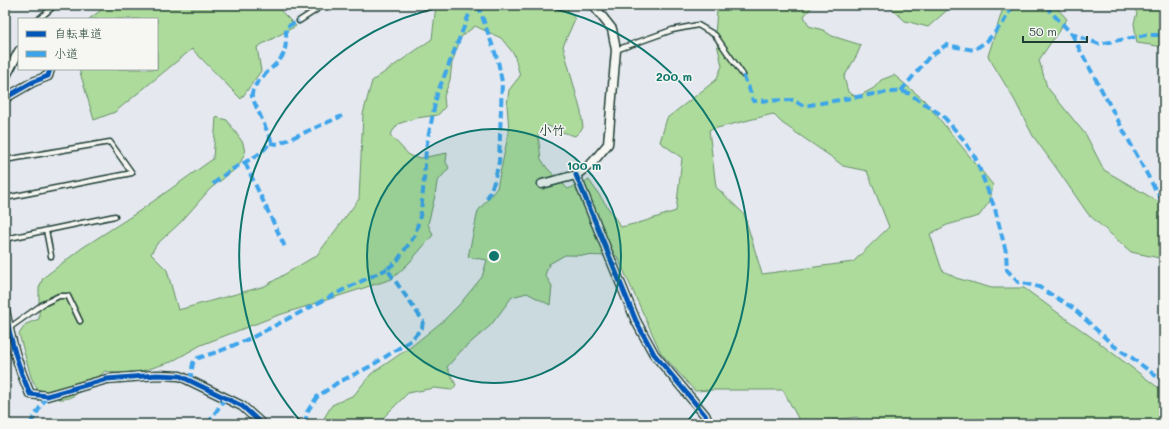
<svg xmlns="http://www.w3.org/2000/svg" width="1169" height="429" font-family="Mali,'Klee One',sans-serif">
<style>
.green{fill:#acdb9b;stroke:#668c68;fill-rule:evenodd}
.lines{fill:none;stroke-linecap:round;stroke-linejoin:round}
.service-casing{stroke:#1f3d34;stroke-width:7}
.minor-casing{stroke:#1f3d34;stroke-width:11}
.service{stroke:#f6f6f2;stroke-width:4}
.minor{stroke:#f6f6f2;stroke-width:8}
.quiet{stroke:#3da4eb;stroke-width:4;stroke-dasharray:8 4;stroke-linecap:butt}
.cycleway-casing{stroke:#f6f6f2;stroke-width:8}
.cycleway{stroke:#0057b8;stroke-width:5}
.ring{fill:none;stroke:#0f766e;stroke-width:2}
.labels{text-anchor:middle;stroke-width:3;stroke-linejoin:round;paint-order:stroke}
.quarter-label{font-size:13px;font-weight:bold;fill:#1f3d34;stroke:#f6f6f2}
.centre{fill:#0f766e;stroke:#f6f6f2;stroke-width:2}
.ring-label{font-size:12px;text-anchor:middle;font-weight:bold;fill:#0f766e;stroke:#f6f6f2;stroke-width:3;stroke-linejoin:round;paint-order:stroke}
</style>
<rect width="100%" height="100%" fill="#e5e9ef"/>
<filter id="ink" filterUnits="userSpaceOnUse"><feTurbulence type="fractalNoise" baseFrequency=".025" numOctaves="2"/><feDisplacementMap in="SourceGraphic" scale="8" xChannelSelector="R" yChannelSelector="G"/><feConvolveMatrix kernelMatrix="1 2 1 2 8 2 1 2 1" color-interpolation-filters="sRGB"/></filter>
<g filter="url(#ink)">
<path class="green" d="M108,5H275L296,26L257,47L261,71L241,99L192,49L115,112L94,120L79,69H157V19H89Z
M436,5H515L520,7L524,5H564L575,19L563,46L581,112L583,128L575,136L562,132L546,125L538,135L541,159L547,168L568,189L589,180L621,227L642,222L676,211L682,158L660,142L667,118L716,80L722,66L715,35L717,10L719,5H814L804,16L809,26L823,30L832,36L861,45L857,55L844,77L848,92L857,97L874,88L881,80L894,75L924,100L993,185L990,201L979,216L947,225L930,234L942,270L956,278L992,288H1024L1098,342L1164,392V424H865L857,417L801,424L783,390H711L695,391L661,353L617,256L565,255L549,264L545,275L552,286L550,305L527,293L512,297L491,325L461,351L447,367L456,385L452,390L434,388L408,393L384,417L380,424H321V423L332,405L354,395L371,374L412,346L444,320L459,305L482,277L487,260L468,257L478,211L497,188L509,131L507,105L509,90L520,76L514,54L501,38L475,26L461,37L452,63L450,80L444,96L445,107L438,115L416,118L398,124L390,135L410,156L421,158L447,153L446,162L449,168L437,182L435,196L428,224L433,235L409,263L392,279L276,316L201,345L171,362L136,373L121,374L105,371C95,380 74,401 60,399C53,397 44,392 37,389L31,377L19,334L26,324L39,319V288L43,278L82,248L138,212L213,159L216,117L227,120L243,143L245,153L238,167L210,189L181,222L156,245L151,254L167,270L178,310L265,286L317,255L359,199L363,114L372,81L432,39ZM773,114L782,123L833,158L843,166L867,171L889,227L853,262L762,274L744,214L716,187L709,130Z
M888,5H953L928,27L905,21Z
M1004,5H1054L1067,19L1039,60L1047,87L1086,135L1104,170L1164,205V259L1131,252L1088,214L1057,169L1033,136L1014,99L988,56Z
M1131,5H1164V47L1137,43L1134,23L1137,13Z"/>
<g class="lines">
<defs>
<path id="service" d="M39,19L55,5
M299,21L316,10L320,5
M616,50L672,30L698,25L715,35L743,75
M5,160L110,142L132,173L5,198
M46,230L51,256
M5,239L115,216
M9,328L43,304L59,296H68L80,321"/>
<path id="minor" d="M5,78L19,51
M5,98L33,82L48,76L50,69
M576,175L636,321L654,354L705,415L709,424
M542,184L576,175L592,163L608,144L616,50L612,29L593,5
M5,310C10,339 18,367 30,394L47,396L107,379L157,375L180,376L242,406L262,424"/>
</defs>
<use href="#service" class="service-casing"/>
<use href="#minor" class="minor-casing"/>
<use href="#service" class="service"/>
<use href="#minor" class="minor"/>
<path class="quiet" d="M478,5L498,61L502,82L499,162L494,182L487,199
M1047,5L1050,11L1072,34L1099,44L1146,35H1164
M1072,34L1080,50L1155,189L1164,202
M743,75L749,88L753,101L793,100L804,106L874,94L901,91L908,93L943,116L963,139L975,157L995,209L1006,252L1007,270L1018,282L1039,287L1073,308L1114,346L1131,357L1164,382
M901,91L929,57L946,45L974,50L987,41L1003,23L1013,5
M270,143L278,144L342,116
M245,163L286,249
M213,184C218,180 223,176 228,172C242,162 263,157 271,140L252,97C250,82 276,68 283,55C287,46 286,37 286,27L299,21
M190,381L193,363L198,358L220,351L253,337L345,289L387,269
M30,424L47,396
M208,424L225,398
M305,424L307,412L317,397L337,383L371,366L410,341L422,328L423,321L387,269L397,261L415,235L421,212L424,180L426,148L437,94L470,12L472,5"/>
<defs>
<path id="cycleway" d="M5,98L33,82L48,76L50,69
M576,175L636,321L654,354L705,415L709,424
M5,310C10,339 18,367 30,394L47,396L107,379L157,375L180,376L242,406L262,424"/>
</defs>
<use href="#cycleway" class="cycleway-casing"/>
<use href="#cycleway" class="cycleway"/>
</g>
</g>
<circle cx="494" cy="256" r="127" fill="#0f766e" fill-opacity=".12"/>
<g class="ring">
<circle cx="494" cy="256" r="127"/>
<path d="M302 423A254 254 0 0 1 454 5M534 5A254 254 0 0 1 686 423"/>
</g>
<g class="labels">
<g class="quarter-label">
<text x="552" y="135">小竹</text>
</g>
</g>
<circle cx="494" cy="256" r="6" class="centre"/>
<g class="ring-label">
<text x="674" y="81">200 m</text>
<text x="584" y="170">100 m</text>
</g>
<rect width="1169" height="429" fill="none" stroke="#f6f6f2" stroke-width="20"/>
<rect x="10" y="10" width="1149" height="409" fill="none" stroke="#1f3d34" stroke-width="1.5" filter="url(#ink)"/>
<rect x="18" y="18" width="140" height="52" fill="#f6f6f2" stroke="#a0aca6"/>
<rect x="26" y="31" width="20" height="6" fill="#0057b8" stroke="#a0aca6"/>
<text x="54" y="38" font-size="12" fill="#1f3d34">自転車道</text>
<rect x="26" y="51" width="20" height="6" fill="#3da4eb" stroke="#a0aca6"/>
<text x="54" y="58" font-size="12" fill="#1f3d34">小道</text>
<path d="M1023 36v6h64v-6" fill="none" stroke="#1f3d34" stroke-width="2"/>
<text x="1029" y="36" font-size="12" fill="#1f3d34" stroke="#f6f6f2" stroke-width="3" paint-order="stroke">50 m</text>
</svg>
